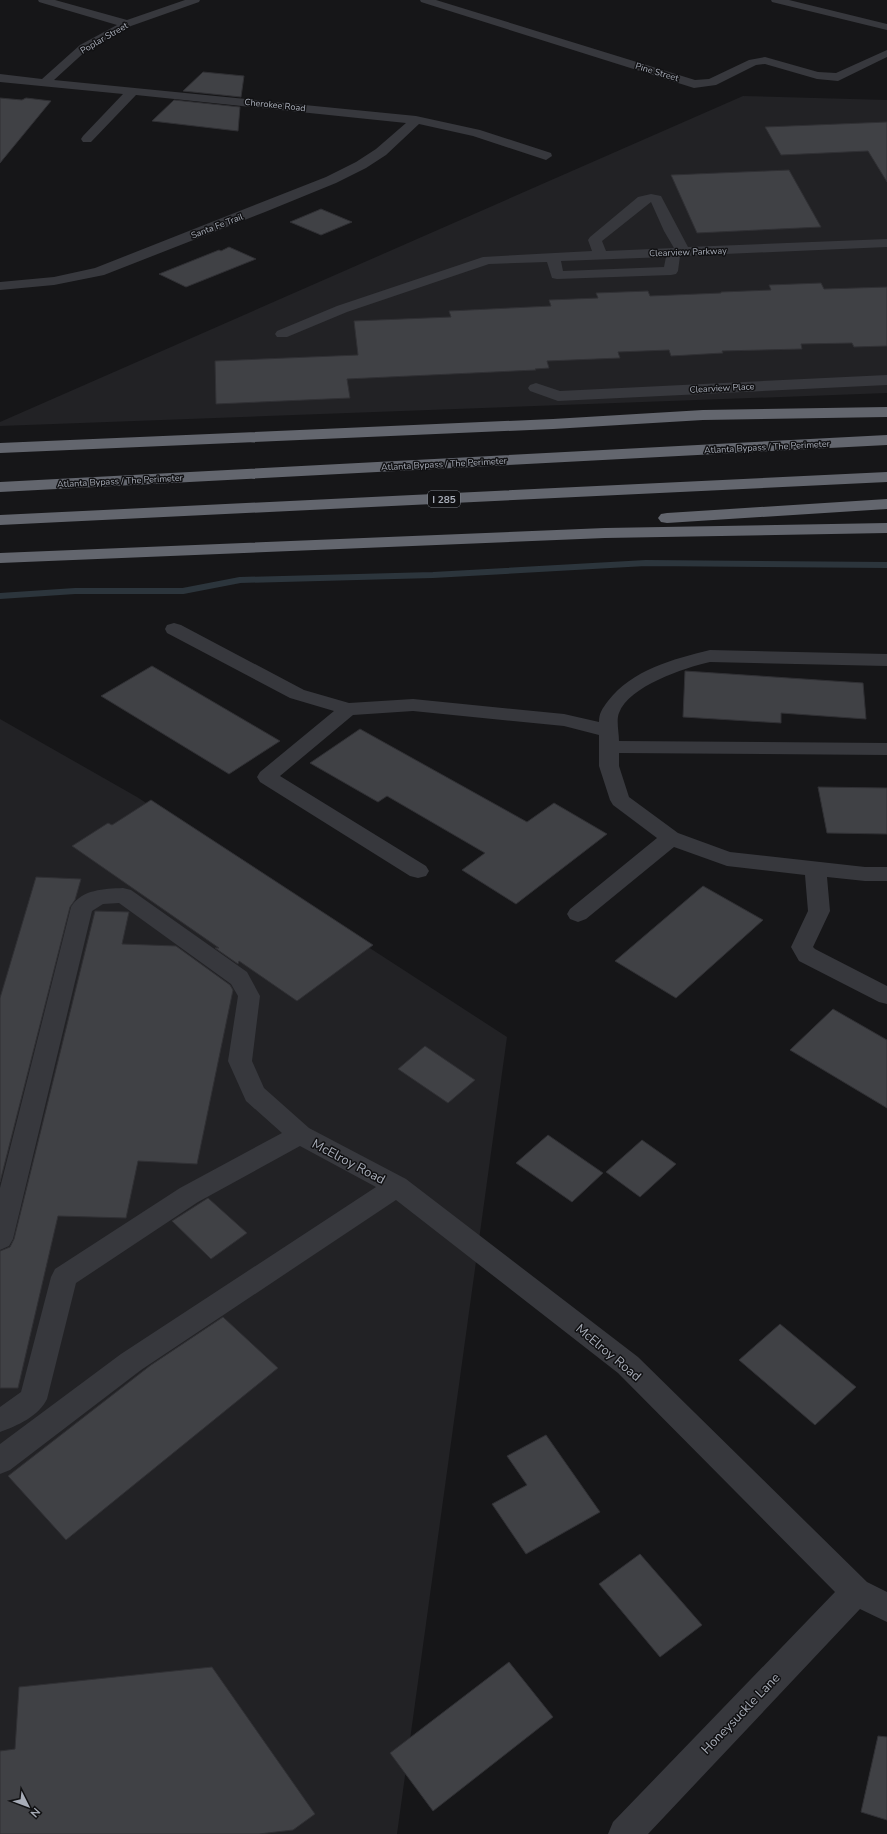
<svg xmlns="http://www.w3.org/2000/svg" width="887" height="1834" font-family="'Nunito Sans',sans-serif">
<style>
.built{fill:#222225}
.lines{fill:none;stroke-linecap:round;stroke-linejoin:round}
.stream{stroke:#2c353c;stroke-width:6}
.building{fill:#404145;stroke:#303034}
.minor{fill:#37383d;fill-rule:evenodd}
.highway{fill:#63666e;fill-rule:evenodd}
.labels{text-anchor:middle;stroke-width:3;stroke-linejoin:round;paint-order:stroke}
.far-street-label{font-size:9px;fill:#a8adb8;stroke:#111113}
.shield{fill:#111113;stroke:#7b7e86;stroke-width:1}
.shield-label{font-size:10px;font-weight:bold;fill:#a8adb8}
.near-street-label{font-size:13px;fill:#a8adb8;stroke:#111113}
</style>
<rect width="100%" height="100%" fill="#161618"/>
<path class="built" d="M743,96L887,100V393L0,426V422Z
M0,719L137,797L507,1037L397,1834H0Z"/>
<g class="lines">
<path class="stream" d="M0,596L75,591H183L240,580L433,575L646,563L887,565"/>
</g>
<path class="building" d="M203,72L244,76L241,97L183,91Z
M0,98L22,100L26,98L51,101L0,163Z
M174,100L240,107L238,131L152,121Z
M887,122V182L868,151L781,155L765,127Z
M789,170L821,227L697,233L671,175Z
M321,209L352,222L321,235L290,222Z
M229,247L256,259L186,287L159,274L219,250L221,251Z
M821,283L824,289L887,287V346L854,347L852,343L801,344L802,349L722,351L723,353L671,356L669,350L618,352L620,358L547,361L549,368L535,369L536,370L347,379L350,398L216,404L215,361L358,355L354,321L451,317L449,311L551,306L549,300L598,298L596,293L648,291L650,296L721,293V292L771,290L769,285Z
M152,666L280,741L229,774L101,696Z
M685,671L863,683L866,719L781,713V723L683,717Z
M360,729L527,822L554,803L607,834L516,904L462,870L485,853L387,796L378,802L310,763Z
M818,787L887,788V834L827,833Z
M151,800L373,945L297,1001L239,961L238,964L215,948H219L72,846L108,823L112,825Z
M36,877L81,879L75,900L70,907L0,1182V998Z
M703,886L763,920L676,998L615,961Z
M95,911L129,912L122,944L176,946L230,985L233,990L197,1164L138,1161L126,1218L58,1216L18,1388H0V1251L10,1247L14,1239Z
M833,1009L887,1040V1108L790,1050Z
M425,1046L475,1080L448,1103L398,1069Z
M548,1135L603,1173L572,1202L516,1163Z
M642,1140L676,1164L640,1197L606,1172Z
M208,1198L247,1233L211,1259L172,1221Z
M223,1317L278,1368L66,1540L8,1476L151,1365Z
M780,1324L856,1387L815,1425L739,1360Z
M546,1435L600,1512L526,1554L492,1504L527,1485L507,1456Z
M640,1554L702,1625L660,1657L599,1584Z
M509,1662L553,1717L433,1811L390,1753Z
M212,1667L315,1814L293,1830L259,1834H0V1751L15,1749L19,1687Z
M878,1736L887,1737V1820L861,1812Z"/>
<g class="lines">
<path class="minor" d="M38,0H55L127,20L185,0H200L199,2L131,26L88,49L54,80L416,116L480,130L551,153L552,156L546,160L473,136L419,124L386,155L366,168L336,183L265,212L104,275L54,285L0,290V282L54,277L95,268L326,177L356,162L376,149L406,123L136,95L91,142H83L81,139L83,136L123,94L0,82V74L42,79L80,45L117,25L39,2Z
M420,0H436L695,80L709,79L749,60L765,57L818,72L836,73L887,50V57L838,81L817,79L765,64L756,65L716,85L694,88L421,2Z
M771,0H789L887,24V30L772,2Z
M651,194L661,196L688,247L887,239V247L680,256L678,271L676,274L671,275L557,279L552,278L547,262L489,264L347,312L287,337H277L275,334L277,331L337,306L483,257L592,251L588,240L590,237L638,197ZM651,202L664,231L674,248L606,251L602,241ZM666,257L664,267L563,271L561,261Z
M887,375V385L558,401L530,391L528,388L530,385L536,383L560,391Z
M174,623L181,625L304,690L349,703L413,699L564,714L599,722C599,713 602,709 608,701C632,670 673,659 710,650L887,654V666L710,662C684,668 629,686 619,713C616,720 619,733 619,741L887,743V755L619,753V766L629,797L678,833L730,852L865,867H887V881H865L827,877L830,911L813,947L815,949L887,986V1004L879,1002L799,961L791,947L808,911L805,875L727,866L674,847L586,919L578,922L570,919L567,914L570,909L657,838L613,805L610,800L599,766V735L564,726L413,711L353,715L280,776L426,866L429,871L426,876L418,878L410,876L260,782L257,777L260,772L334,711L290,698L167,633L165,629L167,625Z
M123,888L131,890L247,972L260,996L252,1061L264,1088L309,1128L406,1179L638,1357L867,1582L887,1592V1622L860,1609L648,1834H608L613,1822L835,1592L618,1373L396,1200L141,1370L10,1470L0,1474V1444L121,1354L376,1187L300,1146L198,1202L76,1283L47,1399C39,1416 17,1426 0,1432V1407L21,1392L51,1277L55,1269L180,1188L282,1133L246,1101L228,1061L238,996L231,984L119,903L103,904L92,911L13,1239L9,1246L0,1250V1188L71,907C82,889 104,889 123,888Z"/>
<path class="highway" d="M887,407V417L703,420L553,429L0,453V443L553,419L703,410Z
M887,435V445L0,492V482Z
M887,472V482L0,525V515Z
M887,499V509L667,523L661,522L658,518L661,514L667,513Z
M887,523V533L605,538L0,563V553L605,528Z"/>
</g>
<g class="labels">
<g class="far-street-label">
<text transform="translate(104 38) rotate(-30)" y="3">Poplar Street</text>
<text transform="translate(657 72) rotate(17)" y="3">Pine Street</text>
<text transform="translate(275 105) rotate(6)" y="3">Cherokee Road</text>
<text transform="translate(217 226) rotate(-21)" y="3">Santa Fe Trail</text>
<text transform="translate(688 252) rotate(-2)" y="3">Clearview Parkway</text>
<text transform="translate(722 388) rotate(-3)" y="3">Clearview Place</text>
<text transform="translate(767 447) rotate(-3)" y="3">Atlanta Bypass / The Perimeter</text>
<text transform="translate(444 464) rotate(-3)" y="3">Atlanta Bypass / The Perimeter</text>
<text transform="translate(120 481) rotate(-3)" y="3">Atlanta Bypass / The Perimeter</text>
</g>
<rect class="shield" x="428" y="491" width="32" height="16" rx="3"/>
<g class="shield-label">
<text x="444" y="503">I 285</text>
</g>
<g class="near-street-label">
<text transform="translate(349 1161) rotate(28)" y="5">McElroy Road</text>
<text transform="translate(609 1352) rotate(40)" y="5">McElroy Road</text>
<text transform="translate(740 1713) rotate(-46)" y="5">Honeysuckle Lane</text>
</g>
</g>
<g transform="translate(28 1806) rotate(132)" stroke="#111113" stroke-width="3" paint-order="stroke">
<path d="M0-3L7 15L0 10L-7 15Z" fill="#a8adb8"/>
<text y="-6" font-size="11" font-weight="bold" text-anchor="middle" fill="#a8adb8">N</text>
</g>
</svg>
